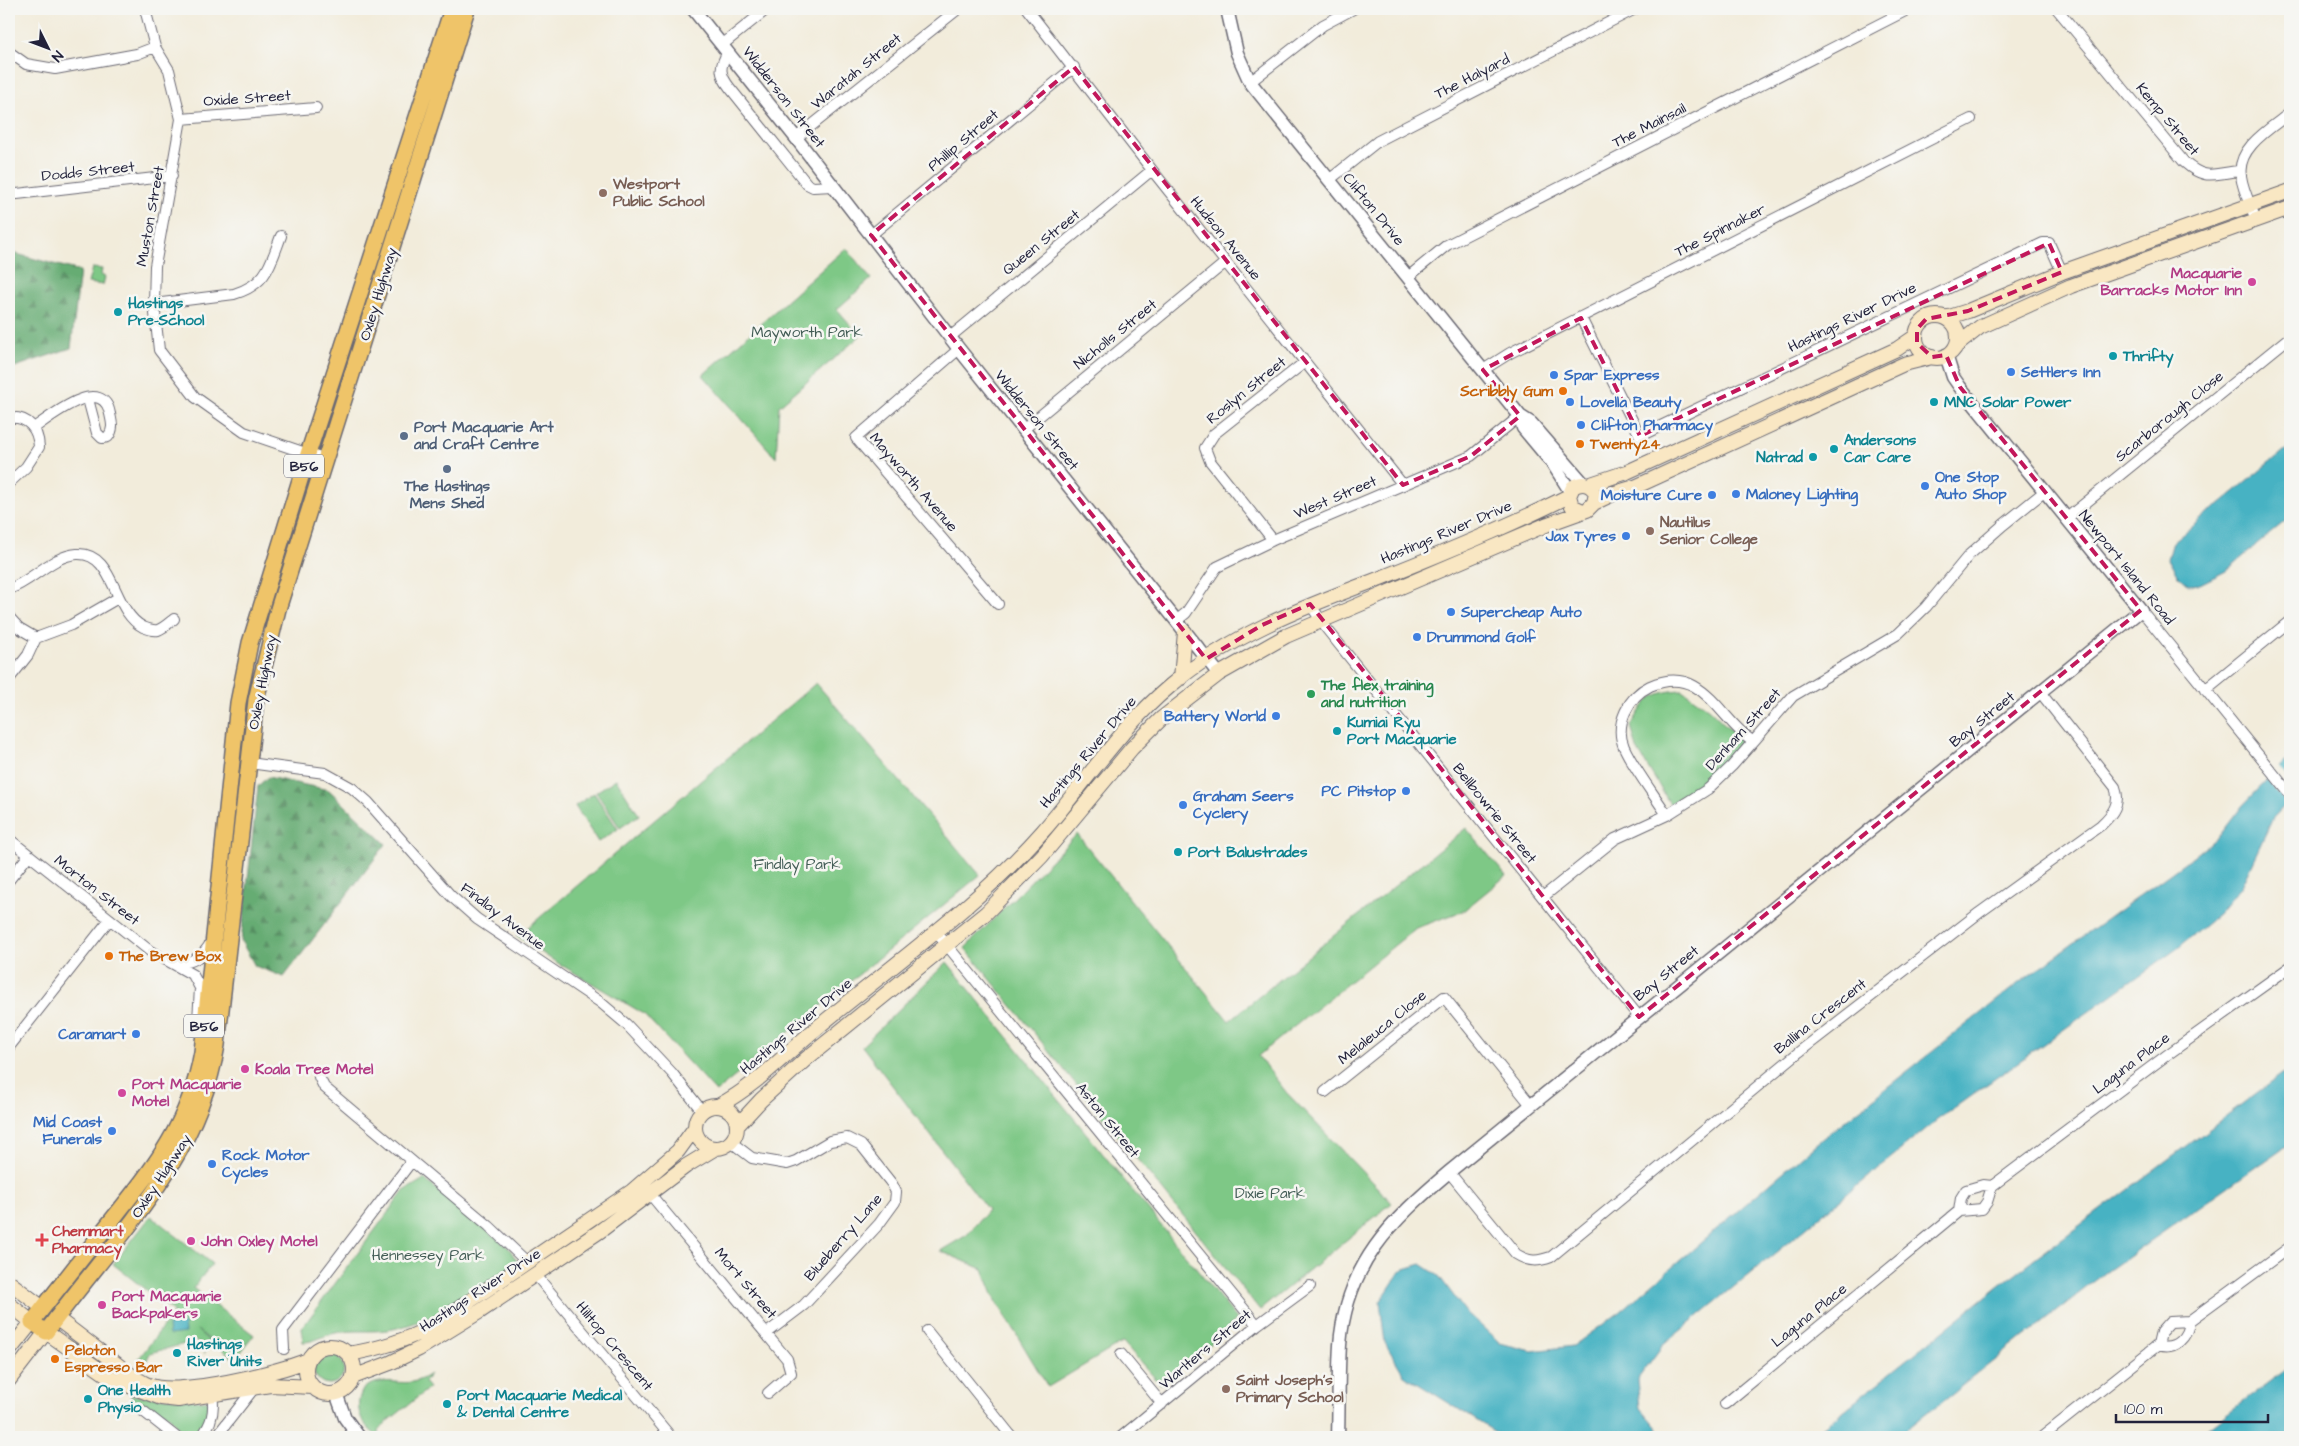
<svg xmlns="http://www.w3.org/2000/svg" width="2299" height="1446" font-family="'Architects Daughter',sans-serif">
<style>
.green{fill:#7ec886;stroke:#507560}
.forest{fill:url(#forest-firs);stroke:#446757}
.water{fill:#46b2c3;stroke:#346a7f}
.pier{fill:#f2ecdb}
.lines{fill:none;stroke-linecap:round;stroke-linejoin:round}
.minor-casing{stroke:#6b6973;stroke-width:12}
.tertiary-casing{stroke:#6b6973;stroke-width:15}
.secondary-casing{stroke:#6b6973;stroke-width:16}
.primary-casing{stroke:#6b6973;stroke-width:18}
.minor{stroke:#fff;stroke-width:10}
.tertiary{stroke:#fff;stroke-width:12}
.secondary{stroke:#f9e7c3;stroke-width:14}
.primary{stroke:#efc469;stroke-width:15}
.marked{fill:none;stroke:#c2185b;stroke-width:4;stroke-dasharray:10 6;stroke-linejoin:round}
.education-dot{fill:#8d6e63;stroke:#f6f6f2;stroke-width:2}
.hotel-dot{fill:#d1479c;stroke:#f6f6f2;stroke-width:2}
.culture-dot{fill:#0f9aa8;stroke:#f6f6f2;stroke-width:2}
.shop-dot{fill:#3f7fe0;stroke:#f6f6f2;stroke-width:2}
.food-dot{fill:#e8710a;stroke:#f6f6f2;stroke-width:2}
.service-dot{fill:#5c6f8a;stroke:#f6f6f2;stroke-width:2}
.leisure-dot{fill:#2e9e5b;stroke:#f6f6f2;stroke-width:2}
.health-dot{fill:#e0444e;stroke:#f6f6f2;stroke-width:2}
.labels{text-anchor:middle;stroke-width:5;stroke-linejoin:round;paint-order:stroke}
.shield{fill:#f6f6f2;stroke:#626272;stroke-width:1}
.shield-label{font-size:14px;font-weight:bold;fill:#22223b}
.street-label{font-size:15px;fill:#22223b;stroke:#f6f6f2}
.education-label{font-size:15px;font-weight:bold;fill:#785e54;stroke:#f6f6f2;text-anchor:start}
.hotel-label{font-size:15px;font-weight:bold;fill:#b23c85;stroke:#f6f6f2;text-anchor:start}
.culture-label{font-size:15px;font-weight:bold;fill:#0d838f;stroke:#f6f6f2;text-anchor:start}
.park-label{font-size:15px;fill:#425c55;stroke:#f6f6f2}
.shop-label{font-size:15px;font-weight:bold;fill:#366cbe;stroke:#f6f6f2;text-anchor:start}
.food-label{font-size:15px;font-weight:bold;fill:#c56008;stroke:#f6f6f2;text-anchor:start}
.service-label{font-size:15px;font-weight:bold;fill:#4e5e75;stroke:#f6f6f2;text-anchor:start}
.leisure-label{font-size:15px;font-weight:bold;fill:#27864d;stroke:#f6f6f2;text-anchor:start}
.health-label{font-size:15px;font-weight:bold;fill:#be3a42;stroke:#f6f6f2;text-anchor:start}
</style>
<defs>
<pattern id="forest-firs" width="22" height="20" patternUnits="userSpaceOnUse" patternTransform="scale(1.25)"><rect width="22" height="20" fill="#66ac73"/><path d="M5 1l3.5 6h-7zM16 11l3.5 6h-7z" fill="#548c60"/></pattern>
</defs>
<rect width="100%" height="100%" fill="#f6f6f2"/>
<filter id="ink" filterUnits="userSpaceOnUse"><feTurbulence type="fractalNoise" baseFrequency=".02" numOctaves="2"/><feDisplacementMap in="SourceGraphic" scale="10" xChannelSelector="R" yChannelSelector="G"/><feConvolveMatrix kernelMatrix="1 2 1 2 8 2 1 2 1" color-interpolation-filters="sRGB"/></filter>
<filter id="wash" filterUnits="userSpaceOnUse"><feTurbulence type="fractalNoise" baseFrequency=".0096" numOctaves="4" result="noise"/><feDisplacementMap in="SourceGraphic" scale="20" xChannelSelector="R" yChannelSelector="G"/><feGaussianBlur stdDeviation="1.12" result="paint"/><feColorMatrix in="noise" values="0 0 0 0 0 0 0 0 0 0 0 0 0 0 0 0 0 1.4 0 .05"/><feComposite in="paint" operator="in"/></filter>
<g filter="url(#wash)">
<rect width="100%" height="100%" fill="#f2ecdb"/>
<path class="green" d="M846,248L871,279L837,309L860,336L779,406L776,458L703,375Z
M92,268L102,269L101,275L105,277L103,285L88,283Z
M816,683L980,875L716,1092L644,1014L551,959L516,935L525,930Z
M1682,690L1709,709L1741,740L1715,773L1670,804L1637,749L1631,726C1646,700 1650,692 1682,690Z
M616,779L639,815L620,828L596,792Z
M594,793L618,829L598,842L575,806Z
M1466,828L1506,876L1463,911L1416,928L1258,1056L1286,1092L1392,1203L1260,1310L965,948L1077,834L1229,1021Z
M947,962L1237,1319L1202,1352L1160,1384L1123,1342L1048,1387L994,1297L983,1269L940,1251L967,1235L988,1210L862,1046Z
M424,1179L509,1248L521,1268C490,1291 431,1321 393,1329C374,1333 354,1329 336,1333C324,1335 315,1342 303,1342L302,1328L404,1191Z
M151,1216L212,1264L193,1288L254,1335L235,1360L197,1330L210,1342L204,1354L205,1349L196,1341L150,1353L145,1364L147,1367L137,1361L174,1312L113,1264Z
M314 1369a15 15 0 1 1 30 0a15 15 0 1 1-30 0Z
M430,1374L424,1382L429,1388L381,1427L378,1430L379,1437C361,1426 352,1406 364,1388C391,1372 403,1393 430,1374Z
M130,1395L208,1401L209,1416L195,1432L188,1434L180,1430L168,1415L133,1399Z"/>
<path class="forest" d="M9,252L80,271L71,348L9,369Z
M268,777L329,790L386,844L284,977L255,966L241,941L258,786Z"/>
<path class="water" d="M2290,446V517L2226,571L2200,584L2188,585L2177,575L2168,559L2173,542Z
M2290,757V800L2273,818L2241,886L2219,913L2178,948L1937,1120L1662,1346L1637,1380L1640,1408L1665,1437H1503L1404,1375L1385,1343L1380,1302L1401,1270L1421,1264L1439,1276L1465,1311L1500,1343L1532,1351L1573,1346L1620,1312L1818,1142L2020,982L2193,857L2220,835L2243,805Z
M2290,1068V1143L2105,1273L1897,1437H1811L2000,1285Z
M184,1324L185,1333L169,1335L168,1326Z
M2290,1366V1437H2196Z"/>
<path class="pier" d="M2278,765L2290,780V804L2288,806L2266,778Z"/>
</g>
<g filter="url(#ink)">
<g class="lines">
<defs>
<path id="minor" d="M145,9L155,47L169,70L181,119L155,266L154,304L159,350L195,397L244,432L326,460
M1027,9L1152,170L1403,485
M2057,9L2184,162C2207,182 2213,173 2240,171
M722,45L767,9
M9,52L26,64L55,69L137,54L155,47
M728,52C719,67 719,74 730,88L807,184L813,187L833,186
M1250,82L1323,25L1353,9
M181,119L316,108
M796,138L958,9
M1329,180L1378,141L1635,9
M9,192L17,194L172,176
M2256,220C2251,206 2243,191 2241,176C2236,148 2271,128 2290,113
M871,235L1074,67
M1408,277L1447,245L1909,9
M154,304L234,294C267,284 270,265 281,236
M1581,318L1640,436L2043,243H2049L2062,272
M950,337L1152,170
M959,349L856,438L998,604
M1483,370L1510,353L1971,119
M9,418C28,416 38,429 39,447L26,467L9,483
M34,428C51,416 103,374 110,414C112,423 114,429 108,437L102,438L97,433L88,399
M1024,429L1226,262
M2067,518L2290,337
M1273,540L1210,461L1205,448L1214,434L1305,362
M9,589C33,581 51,556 77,554C115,552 112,611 143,627C148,629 153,631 158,630C164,628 170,622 174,619
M1310,604L1326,628L1639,1017
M2141,610L2290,794
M9,617L19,628L36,638L71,625L118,598
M1176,621L1186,613L1217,567L1273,540L1471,456L1520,416
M9,679L28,655L36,638
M2205,690L2290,621
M249,763L325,773L352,788L368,802L451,896L477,919L600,1002L626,1024L672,1073L702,1111
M1667,815C1653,793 1634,769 1624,747C1614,724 1629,696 1650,686C1664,680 1680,678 1694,686C1717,699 1730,726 1752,741
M9,839L150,951L193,975L200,988L198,1020
M9,880L29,855
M1544,896L1615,839L1667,815L1708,789L1732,766L1793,696L1898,634L1926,607L1969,555L2003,525L2045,491
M937,933L1257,1325
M175,962C191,965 204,956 211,942
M9,1047L110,919
M319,1077L324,1087L489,1226L527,1262
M1325,1092L1444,997L1531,1105
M731,1142L752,1158L787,1164L796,1161L830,1141L847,1138L861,1145L892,1184L896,1192L895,1202L879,1224L804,1305L767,1333
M1449,1172L1516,1254C1529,1262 1537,1262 1551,1257L1799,1052L1979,913L2101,825C2113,814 2121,803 2115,787L2040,692
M650,1194L787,1359L791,1373L768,1393
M1959,1211L1961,1198L1966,1190L1983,1185L1992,1186
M535,1274L671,1437
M927,1331L1012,1437
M2158,1345C2175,1351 2188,1337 2189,1321
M284,1349L283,1330L411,1162
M1121,1354L1162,1404
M1725,1404L1959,1211L1982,1209L1987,1202L1992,1186L2167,1055L2290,967
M143,1411L176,1437
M201,1437C212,1424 215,1411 212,1394
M216,1437L255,1387
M1121,1437L1257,1325L1310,1286
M2042,1437L2158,1345L2161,1332L2170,1322L2189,1321L2290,1247"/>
<path id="tertiary" d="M693,9L796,138L959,349L1219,674
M1227,9L1237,53L1250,82L1520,416L1531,423L1584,484
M1520,416L1523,428L1553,464L1570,491
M336,1393L345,1418L359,1437
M1338,1437C1339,1407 1338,1376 1340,1345C1346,1265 1391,1221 1449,1172L2141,610L1960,387L1953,377L1946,355"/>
<path id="secondary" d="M1916 337a21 21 0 1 1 42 0a21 21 0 1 1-42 0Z
M1946,318L1968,311L2062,272L2290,191
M1956,346L1980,327L2071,286L2290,208
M1588,485L1627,472L1897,349L1916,336
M1594,503L1615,493L1635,487L1904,364L1932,357
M1181,678L1185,632
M695 1127a21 21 0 1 1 42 0a21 21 0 1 1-42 0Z
M718,1106C756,1086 785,1054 818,1027C895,963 977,906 1043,831C1086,782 1120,728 1170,686C1229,636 1301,608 1373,581C1437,556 1507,527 1569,496
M737,1126L761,1100L806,1059L986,913L1042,856L1132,748L1162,718L1219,674L1286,636L1548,524L1587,510L1594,503L1596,493C1590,483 1582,482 1573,487L1569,496L1572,506L1583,511
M9,1282L43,1308
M9,1304L32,1322L9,1351
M56,1318C75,1332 94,1347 114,1362C124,1370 136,1380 148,1385C178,1397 277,1373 308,1360
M306 1370a24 24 0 1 1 48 0a24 24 0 1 1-48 0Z
M348,1354C380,1349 405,1341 433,1326L632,1191L678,1151L694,1129
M353,1377L390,1363L419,1349L479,1312L600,1231L686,1166L714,1149
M9,1380L46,1332L114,1380L161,1398L178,1400L270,1385L313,1387"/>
<path id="primary" d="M452,9L308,454L250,643L238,703L202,1052C188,1131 148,1174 100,1235C77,1264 55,1293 32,1322L46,1332C113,1240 198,1162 217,1045L256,700L278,609L467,9"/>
</defs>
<use href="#minor" class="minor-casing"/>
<use href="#tertiary" class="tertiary-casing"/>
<use href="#secondary" class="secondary-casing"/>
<use href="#primary" class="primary-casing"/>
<use href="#minor" class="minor"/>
<use href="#tertiary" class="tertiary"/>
<use href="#secondary" class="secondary"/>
<use href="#primary" class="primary"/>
</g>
</g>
<path class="marked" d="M1074,67L1403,485L1471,456L1520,416L1483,370L1581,318L1640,436L2049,243L2062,272L1968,311L1926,319L1917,329V343L1932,357L1946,355L1960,387L2141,610L1639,1017L1310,604L1262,625L1206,659L871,235Z"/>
<g class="education-dot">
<circle cx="603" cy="193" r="5"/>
<circle cx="1650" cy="531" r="5"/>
<circle cx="1226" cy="1389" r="5"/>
</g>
<g class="hotel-dot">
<circle cx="2252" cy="282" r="5"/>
<circle cx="245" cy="1069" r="5"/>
<circle cx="122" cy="1093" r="5"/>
<circle cx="191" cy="1241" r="5"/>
<circle cx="102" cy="1305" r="5"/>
</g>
<g class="culture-dot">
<circle cx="118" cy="312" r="5"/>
<circle cx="2113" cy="356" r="5"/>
<circle cx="1934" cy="402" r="5"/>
<circle cx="1834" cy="449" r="5"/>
<circle cx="1813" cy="457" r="5"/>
<circle cx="1337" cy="731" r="5"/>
<circle cx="1178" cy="852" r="5"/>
<circle cx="177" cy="1353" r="5"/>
<circle cx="88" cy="1399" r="5"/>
<circle cx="447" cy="1404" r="5"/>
</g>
<g class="shop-dot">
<circle cx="2011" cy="372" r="5"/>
<circle cx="1554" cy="375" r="5"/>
<circle cx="1570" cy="402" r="5"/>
<circle cx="1581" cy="425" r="5"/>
<circle cx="1925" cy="486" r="5"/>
<circle cx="1736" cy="494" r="5"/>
<circle cx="1712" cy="495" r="5"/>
<circle cx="1626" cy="536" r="5"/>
<circle cx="1451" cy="612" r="5"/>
<circle cx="1417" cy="637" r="5"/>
<circle cx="1276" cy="716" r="5"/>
<circle cx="1406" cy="791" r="5"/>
<circle cx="1183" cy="805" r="5"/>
<circle cx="136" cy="1034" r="5"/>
<circle cx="112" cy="1131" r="5"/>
<circle cx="212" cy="1164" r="5"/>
</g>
<g class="food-dot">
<circle cx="1563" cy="391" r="5"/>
<circle cx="1580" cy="444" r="5"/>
<circle cx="109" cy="956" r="5"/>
<circle cx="55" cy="1359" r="5"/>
</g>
<g class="service-dot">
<circle cx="404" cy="436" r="5"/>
<circle cx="447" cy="469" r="5"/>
</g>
<circle class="leisure-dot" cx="1311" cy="694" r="5"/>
<path class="health-dot" d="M39.5 1232.5h5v5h5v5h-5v5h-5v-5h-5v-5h5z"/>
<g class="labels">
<g class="shield">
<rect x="284" y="454.5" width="40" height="23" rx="4"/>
<rect x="184" y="1014.5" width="40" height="23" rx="4"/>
</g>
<g class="shield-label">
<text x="304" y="471">B56</text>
<text x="204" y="1031">B56</text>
</g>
<g class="street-label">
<text transform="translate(856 71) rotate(-39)" y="5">Waratah Street</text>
<text transform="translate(1472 76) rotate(-27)" y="5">The Halyard</text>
<text transform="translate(784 97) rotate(52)" y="5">Widderson Street</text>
<text transform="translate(247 98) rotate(-4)" y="5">Oxide Street</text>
<text transform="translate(2168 119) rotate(50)" y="5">Kemp Street</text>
<text transform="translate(1649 125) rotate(-27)" y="5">The Mainsail</text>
<text transform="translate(963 140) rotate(-40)" y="5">Phillip Street</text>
<text transform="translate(88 171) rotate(-6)" y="5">Dodds Street</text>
<text transform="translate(1374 209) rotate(51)" y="5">Clifton Drive</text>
<text transform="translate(150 216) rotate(-80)" y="5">Muston Street</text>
<text transform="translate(1720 230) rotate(-27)" y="5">The Spinnaker</text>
<text transform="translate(1226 238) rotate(51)" y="5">Hudson Avenue</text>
<text transform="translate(1041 242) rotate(-39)" y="5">Queen Street</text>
<text transform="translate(378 294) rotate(-73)" y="5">Oxley Highway</text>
<text transform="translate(1852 317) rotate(-26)" y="5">Hastings River Drive</text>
<text transform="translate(1115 334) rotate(-39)" y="5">Nicholls Street</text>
<text transform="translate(1246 390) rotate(-39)" y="5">Roslyn Street</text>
<text transform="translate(2169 416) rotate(-39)" y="5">Scarborough Close</text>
<text transform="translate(1037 420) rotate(51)" y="5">Widderson Street</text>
<text transform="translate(914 482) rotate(49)" y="5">Mayworth Avenue</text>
<text transform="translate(1335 497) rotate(-23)" y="5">West Street</text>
<text transform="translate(1446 532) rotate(-23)" y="5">Hastings River Drive</text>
<text transform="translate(2127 567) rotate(51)" y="5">Newport Island Road</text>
<text transform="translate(262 682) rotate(-79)" y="5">Oxley Highway</text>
<text transform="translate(1982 719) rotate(-39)" y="5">Bay Street</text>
<text transform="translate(1743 729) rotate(-48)" y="5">Denham Street</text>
<text transform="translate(1088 752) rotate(-50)" y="5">Hastings River Drive</text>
<text transform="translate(1495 813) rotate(51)" y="5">Bellbowrie Street</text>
<text transform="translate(97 890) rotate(38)" y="5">Morton Street</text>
<text transform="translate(503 916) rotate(37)" y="5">Findlay Avenue</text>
<text transform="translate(1666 973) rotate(-39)" y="5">Bay Street</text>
<text transform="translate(1820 1016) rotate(-38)" y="5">Ballina Crescent</text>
<text transform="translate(796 1026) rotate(-40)" y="5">Hastings River Drive</text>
<text transform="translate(1382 1027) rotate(-39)" y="5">Melaleuca Close</text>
<text transform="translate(2131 1063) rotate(-37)" y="5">Laguna Place</text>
<text transform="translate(1108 1120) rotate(51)" y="5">Aston Street</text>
<text transform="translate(161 1176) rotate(-57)" y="5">Oxley Highway</text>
<text transform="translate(843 1237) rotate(-49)" y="5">Blueberry Lane</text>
<text transform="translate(746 1283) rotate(50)" y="5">Mort Street</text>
<text transform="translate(480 1290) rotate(-33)" y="5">Hastings River Drive</text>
<text transform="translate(1809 1315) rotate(-39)" y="5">Laguna Place</text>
<text transform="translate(615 1346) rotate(50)" y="5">Hilltop Crescent</text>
<text transform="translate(1205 1349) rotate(-40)" y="5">Warlters Street</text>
</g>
<g class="education-label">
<text x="613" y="189">Westport<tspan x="613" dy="17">Public School</tspan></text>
<text x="1660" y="527">Nautilus<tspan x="1660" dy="17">Senior College</tspan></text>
<text x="1236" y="1385">Saint Joseph's<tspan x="1236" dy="17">Primary School</tspan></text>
</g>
<g class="hotel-label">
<text x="2242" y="278" text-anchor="end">Macquarie<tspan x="2242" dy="17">Barracks Motor Inn</tspan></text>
<text x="255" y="1074">Koala Tree Motel</text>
<text x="132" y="1089">Port Macquarie<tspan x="132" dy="17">Motel</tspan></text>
<text x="201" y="1246">John Oxley Motel</text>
<text x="112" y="1301">Port Macquarie<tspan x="112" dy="17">Backpakers</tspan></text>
</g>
<g class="culture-label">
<text x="128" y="308">Hastings<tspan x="128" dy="17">Pre-School</tspan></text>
<text x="2123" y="361">Thrifty</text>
<text x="1944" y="407">MNC Solar Power</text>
<text x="1844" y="445">Andersons<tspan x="1844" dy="17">Car Care</tspan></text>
<text x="1803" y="462" text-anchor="end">Natrad</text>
<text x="1347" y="727">Kumiai Ryu<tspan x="1347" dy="17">Port Macquarie</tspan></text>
<text x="1188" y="857">Port Balustrades</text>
<text x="187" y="1349">Hastings<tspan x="187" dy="17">River Units</tspan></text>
<text x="98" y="1395">One Health<tspan x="98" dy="17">Physio</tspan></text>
<text x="457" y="1400">Port Macquarie Medical<tspan x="457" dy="17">&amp; Dental Centre</tspan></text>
</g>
<g class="park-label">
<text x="807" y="337">Mayworth Park</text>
<text x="797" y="869">Findlay Park</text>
<text x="1270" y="1198">Dixie Park</text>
<text x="428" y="1260">Hennessey Park</text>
</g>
<g class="shop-label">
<text x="2021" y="377">Settlers Inn</text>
<text x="1564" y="380">Spar Express</text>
<text x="1580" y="407">Lovella Beauty</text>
<text x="1591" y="430">Clifton Pharmacy</text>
<text x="1935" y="482">One Stop<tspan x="1935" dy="17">Auto Shop</tspan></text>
<text x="1746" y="499">Maloney Lighting</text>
<text x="1702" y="500" text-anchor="end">Moisture Cure</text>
<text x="1616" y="541" text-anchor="end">Jax Tyres</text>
<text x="1461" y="617">Supercheap Auto</text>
<text x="1427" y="642">Drummond Golf</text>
<text x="1266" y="721" text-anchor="end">Battery World</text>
<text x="1396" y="796" text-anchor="end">PC Pitstop</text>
<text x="1193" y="801">Graham Seers<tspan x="1193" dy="17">Cyclery</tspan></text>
<text x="126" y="1039" text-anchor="end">Caramart</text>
<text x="102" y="1127" text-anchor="end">Mid Coast<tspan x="102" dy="17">Funerals</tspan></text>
<text x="222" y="1160">Rock Motor<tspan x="222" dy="17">Cycles</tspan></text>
</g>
<g class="food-label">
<text x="1553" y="396" text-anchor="end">Scribbly Gum</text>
<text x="1590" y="449">Twenty24</text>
<text x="119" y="961">The Brew Box</text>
<text x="65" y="1355">Peloton<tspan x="65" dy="17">Espresso Bar</tspan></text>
</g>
<g class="service-label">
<text x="414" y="432">Port Macquarie Art<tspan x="414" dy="17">and Craft Centre</tspan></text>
<text x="447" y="491" text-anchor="middle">The Hastings<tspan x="447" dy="17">Mens Shed</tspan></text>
</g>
<g class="leisure-label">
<text x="1321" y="690">The flex training<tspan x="1321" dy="17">and nutrition</tspan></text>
</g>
<g class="health-label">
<text x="52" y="1236">Chemmart<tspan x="52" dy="17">Pharmacy</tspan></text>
</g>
</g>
<rect width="2299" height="1446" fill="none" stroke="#f6f6f2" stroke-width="30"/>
<g transform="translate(48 48) rotate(132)" stroke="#f6f6f2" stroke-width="4" paint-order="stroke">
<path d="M0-4L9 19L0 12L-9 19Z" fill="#22223b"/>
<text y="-8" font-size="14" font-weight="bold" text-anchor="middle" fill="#22223b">N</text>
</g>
<path d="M2116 1414v8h152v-8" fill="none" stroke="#22223b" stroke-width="2.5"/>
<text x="2124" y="1414" font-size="15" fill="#22223b" stroke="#f6f6f2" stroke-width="4" paint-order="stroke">100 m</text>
</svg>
